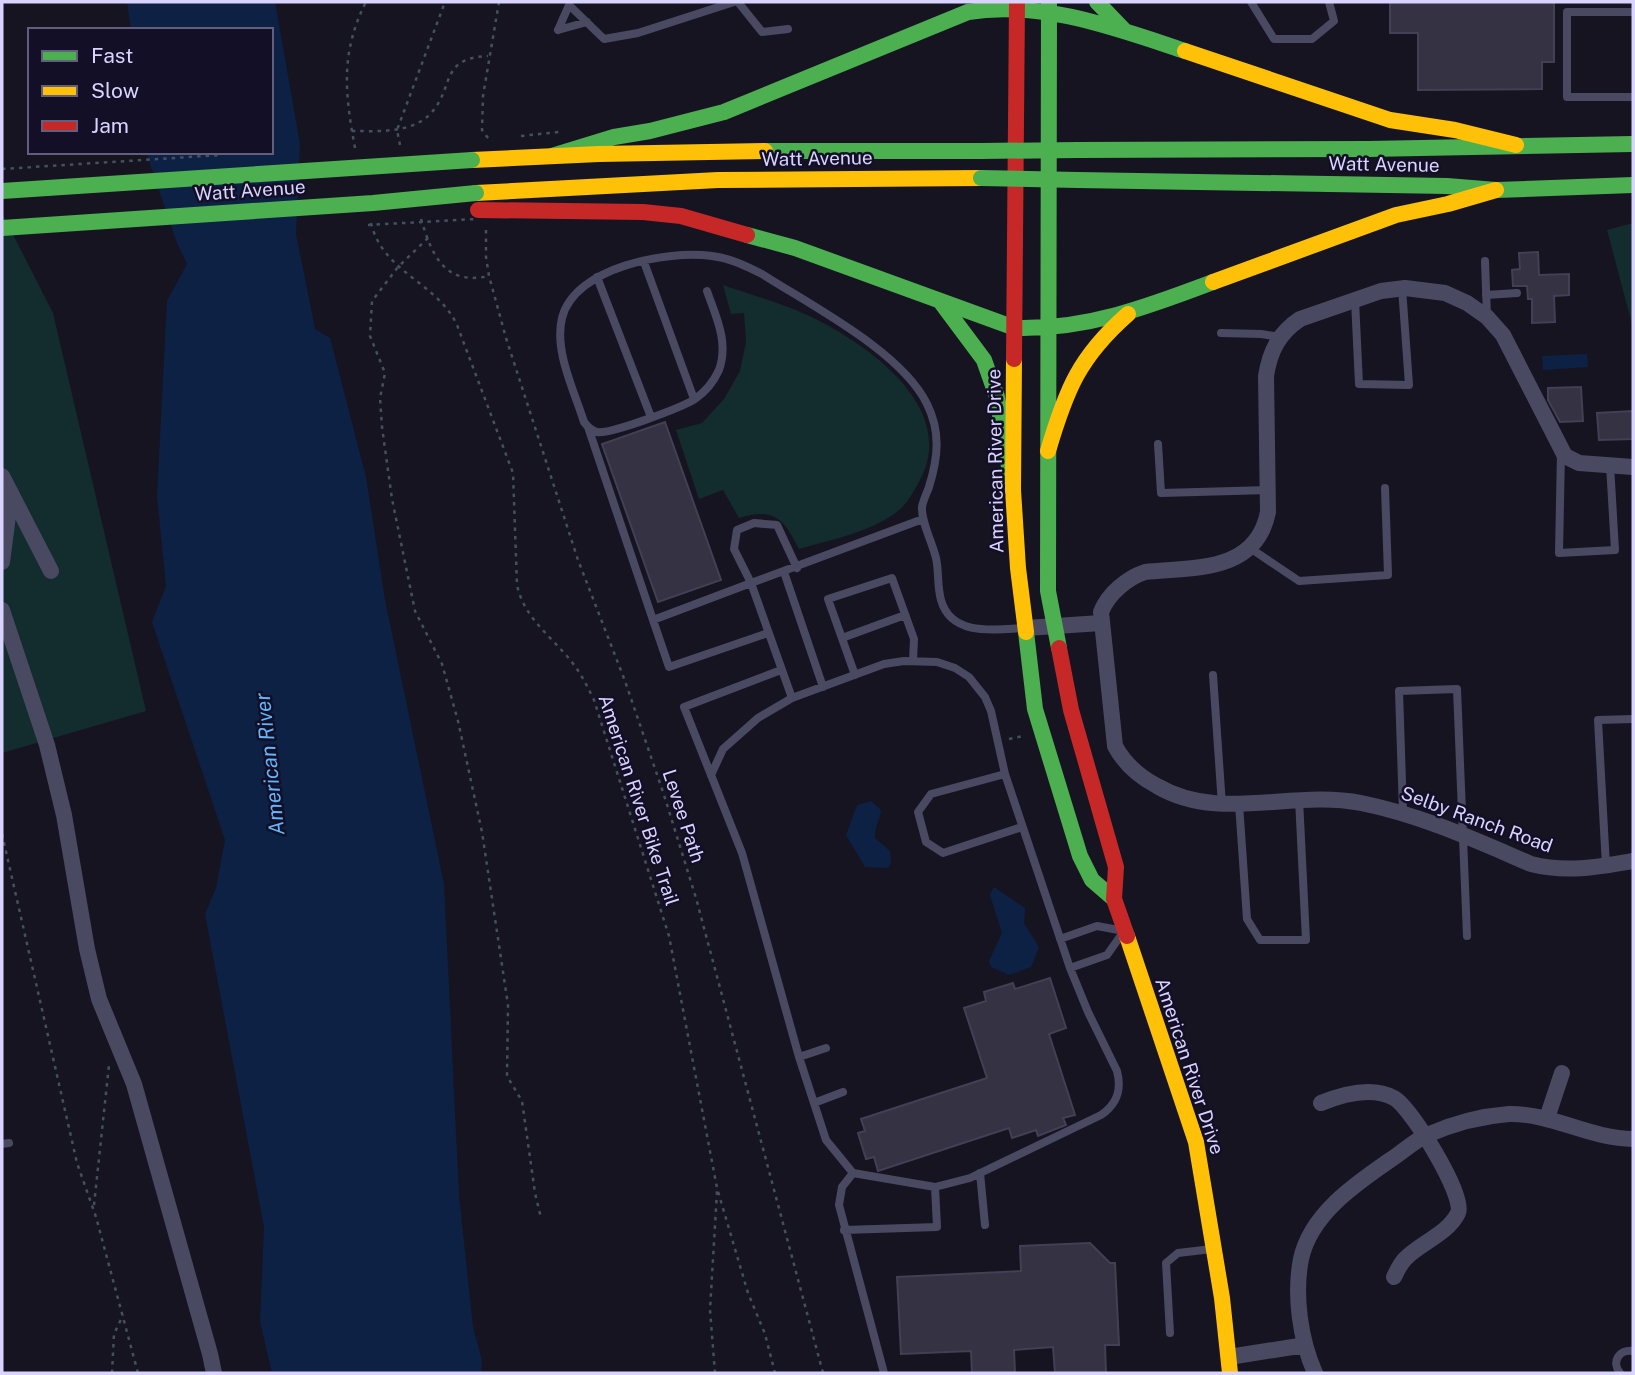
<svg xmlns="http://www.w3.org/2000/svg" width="1635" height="1375" font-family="'Public Sans',sans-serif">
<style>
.green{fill:#132c2d}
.water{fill:#0d2144}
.building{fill:#343243;stroke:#433f54;stroke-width:2}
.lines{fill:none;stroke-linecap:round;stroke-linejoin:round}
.path{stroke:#44505f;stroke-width:2.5;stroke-dasharray:3.5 5;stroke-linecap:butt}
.lane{stroke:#4a4962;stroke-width:8}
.street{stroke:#4a4962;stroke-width:16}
.fast{stroke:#4caf50;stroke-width:16}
.slow{stroke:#ffc107;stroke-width:16}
.jam{stroke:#c62828;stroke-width:16}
.path-bridge{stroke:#44505f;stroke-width:2.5;stroke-dasharray:3.5 5;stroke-linecap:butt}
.fast-bridge{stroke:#4caf50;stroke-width:16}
.labels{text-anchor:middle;stroke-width:5;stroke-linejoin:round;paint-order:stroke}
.street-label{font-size:19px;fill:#d9d4ff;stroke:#130f26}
.water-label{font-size:21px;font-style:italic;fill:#62b6ff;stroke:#130f26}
</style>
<rect width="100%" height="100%" fill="#161421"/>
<path class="green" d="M2,213L53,313L146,711L2,753Z
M1633,223V328L1607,230Z
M723,285C757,297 796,307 827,325C878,353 953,410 922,476C915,489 909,502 898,511C870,533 832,539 799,549C784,519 774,507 739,518L723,490L699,499L676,430L702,423L724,399L740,371L746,342L744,313L731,314Z"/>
<path class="water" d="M127,2H275L300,144L296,234L315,329L330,338L366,477L385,600L444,884L459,1195L473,1327L482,1361L481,1373H272L260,1322L264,1227L205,914L216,888L225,840L152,622L166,586L157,496L167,301L187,264L177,243L146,152H271V30H131Z
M1587,354L1588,367L1543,370L1542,356Z
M871,801L881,810C880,820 874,828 875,838L890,851L891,862L888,868L865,867L846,835L857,805Z
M994,887L1025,908L1024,923L1039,947L1031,967L1009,975L991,967L989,961L1002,933L990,895Z"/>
<path class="building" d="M1390,2H1554V62H1542V89L1418,90V33H1390Z
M1538,252L1539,275L1569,274V295L1554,296L1555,322L1532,323V299H1528L1527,286H1513L1512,270L1520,269L1519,253Z
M1581,387L1583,421L1560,422L1548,400V388Z
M1633,411V439L1599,440L1597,413Z
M665,422L721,580L658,602L602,444Z
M1050,978L1066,1028L1049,1034L1075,1115L1063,1118L1066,1125L1038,1136L1036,1130L1012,1138L1009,1128L878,1171L874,1157L866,1159L858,1133L865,1131L861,1119L987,1078L964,1008L986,1001L984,992L1013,983L1015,989Z
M1090,1243L1110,1263H1115L1119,1345H1105L1106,1373H1055L1053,1347L1014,1350L1015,1373H972L971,1351L901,1354L897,1277L1021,1271L1020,1246Z"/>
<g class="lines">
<path class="path" d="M352,131C377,131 412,134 431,113C455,87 439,58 488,56
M521,136L559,132
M488,138L482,130L483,96L499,2
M400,145L397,130L445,2
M355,148C345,94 340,53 366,2
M2,169L221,155
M421,219C432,255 444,286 489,276
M371,223C383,273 437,282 457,325L513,473L517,585C524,618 551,636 571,661C581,673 587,686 594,700L669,936L717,1188L748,1293L765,1334L775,1373
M486,230V257L489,276L506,338L578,560L625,681L664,795L696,898L823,1373
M428,238L398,267L372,301L370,336L385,373L380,398L382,427L392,499L415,611L442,664L458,721L482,832L508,1005L507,1076L522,1101L535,1193L541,1218
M1009,739L1023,736
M2,834L77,1163L96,1217L138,1373
M94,1205L109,1065
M112,1373L114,1334L123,1315
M715,1373L710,1310L717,1191"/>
<path class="lane" d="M738,2L762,32L788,29
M1251,2L1274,39H1312L1334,21L1329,2
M1633,12H1567V97H1633
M558,30L569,5L604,39L638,33L734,2
M558,30L587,22
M1485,261L1487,317
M644,262L694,399
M597,277L651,417
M707,291C716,317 729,342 719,370C714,381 705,392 695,399C683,407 609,435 597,432C592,431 587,426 584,422C574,390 554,351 562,318C575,267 667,250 712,256C730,258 746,266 762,274C812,306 902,352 927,404C941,432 938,458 929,487C927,493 923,500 922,507C921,521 932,542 936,558C939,571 937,586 941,600C951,636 993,630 1023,628
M1486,295L1517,293
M1355,300L1359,384L1409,385L1402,288
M1221,333L1261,334L1280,337
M588,427L653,620L751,583L734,549L737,530L754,523L777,525L797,568
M1158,444L1161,493L1269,490
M1561,452L1559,553L1615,550L1610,465
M1250,548L1299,581L1388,575L1385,488
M784,572L823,687
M653,620L669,667L768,633
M842,638L905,615
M781,670L684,707L742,853L799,1057L826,1140L853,1173
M855,675L828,599L892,578L914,639L913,661
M1213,675L1222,805
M792,698L751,583L923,519
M1005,774L931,794L918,812L926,842L943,853L1022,827
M711,775L723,749L758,718L792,698L884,664L904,661L937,662L955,668L969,677L985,697L991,711L1005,774L1070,968L1088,1012L1117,1071C1122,1090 1117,1104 1101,1115L970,1178L935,1187L853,1173L842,1187L839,1205L884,1373
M1239,804L1247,919L1260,940H1306L1299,799
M1403,812L1399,691L1457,689L1467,936
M1606,866L1598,720L1633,719
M1060,939L1097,926L1124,931L1107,955L1070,968
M799,1057L826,1048
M814,1103L843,1092
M2,1144L9,1143
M980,1173L985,1225
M844,1230L937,1227L935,1187
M1170,1333L1166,1263L1178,1253L1212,1249
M1620,1373C1611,1362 1619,1349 1633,1351"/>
<path class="street" d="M1633,467L1579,463L1565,456L1503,335L1487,317L1467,303L1445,293L1405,288L1381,291L1300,319C1279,333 1270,351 1266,376L1268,512C1256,573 1194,567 1145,572C1127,578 1108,594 1101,612L1115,746C1124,763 1140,777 1157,786C1220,823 1292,789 1361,803C1421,815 1475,840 1531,864C1566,873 1598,867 1633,861
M2,476L51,571
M2,562L11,493
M2,610L47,745L64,815L87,949L99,999L134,1084L210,1354L214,1373
M1026,628L1101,623
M1321,1103C1343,1094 1372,1086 1394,1098C1411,1107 1466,1197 1458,1213C1448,1234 1420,1243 1405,1259C1400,1264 1397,1271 1394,1277
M1547,1118L1562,1073
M1229,1357L1305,1345
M1315,1373C1300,1339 1294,1295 1301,1259C1311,1212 1360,1181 1396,1156C1406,1149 1416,1140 1427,1135C1452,1124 1482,1116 1509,1114C1552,1113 1590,1139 1633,1139"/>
<path class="fast" d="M1049,2L1048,591L1059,648
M1097,2L1124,30
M1078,150L1368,149L1633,144
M765,151H981
M552,156L614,137L650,131L724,112L968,12C1041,0 1116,28 1185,51
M1078,180L1447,186L1496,190L1633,185
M747,235L795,248L1015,328C1086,330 1147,307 1213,282
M940,301L984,360L997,397L1013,490
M1026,632L1035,709L1080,856L1092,880L1114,899"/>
<path class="slow" d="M1185,51L1390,120L1455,130L1516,145
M472,160L599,154L765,151
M476,193L718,180L981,178
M1213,282L1396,215L1448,204L1496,190
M1014,359L1013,490L1018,568L1026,632
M1048,451C1066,390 1079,357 1128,314
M1127,936L1196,1142L1222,1298L1230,1373"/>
<path class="jam" d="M478,210L643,212L681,216L747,235
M1014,359L1017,2
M1059,648L1071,710L1116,867L1114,899L1127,936"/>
<path class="path-bridge" d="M368,225L476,219"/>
<path class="fast-bridge" d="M981,151L1078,150
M981,178L1078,180
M2,191L472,160
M2,228L373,203L476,193"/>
</g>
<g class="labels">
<g class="street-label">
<text transform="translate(817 158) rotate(-1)" y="7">Watt Avenue</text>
<text transform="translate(1384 164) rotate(1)" y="7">Watt Avenue</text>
<text transform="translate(250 190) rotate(-4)" y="7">Watt Avenue</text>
<text transform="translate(995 461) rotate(-91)" y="7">American River Drive</text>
<text transform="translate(639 800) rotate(72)" y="7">American River Bike Trail</text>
<text transform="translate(684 816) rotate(72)" y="7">Levee Path</text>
<text transform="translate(1477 819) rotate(20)" y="7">Selby Ranch Road</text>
<text transform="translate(1190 1066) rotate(72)" y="7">American River Drive</text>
</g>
<g class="water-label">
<text transform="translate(270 764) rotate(-96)" y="7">American River</text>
</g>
</g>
<rect width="1635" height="1375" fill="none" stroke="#d9d4ff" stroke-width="7"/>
<rect x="28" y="28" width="245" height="126" fill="#130f26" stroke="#625e7d" stroke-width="2"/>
<rect x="42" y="51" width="35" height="10" fill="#4caf50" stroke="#625e7d" stroke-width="2"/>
<text x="91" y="63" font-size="21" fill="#d9d4ff">Fast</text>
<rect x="42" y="86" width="35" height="10" fill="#ffc107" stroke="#625e7d" stroke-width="2"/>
<text x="91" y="98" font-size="21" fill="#d9d4ff">Slow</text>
<rect x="42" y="121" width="35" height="10" fill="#c62828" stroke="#625e7d" stroke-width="2"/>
<text x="91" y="133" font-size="21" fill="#d9d4ff">Jam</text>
</svg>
